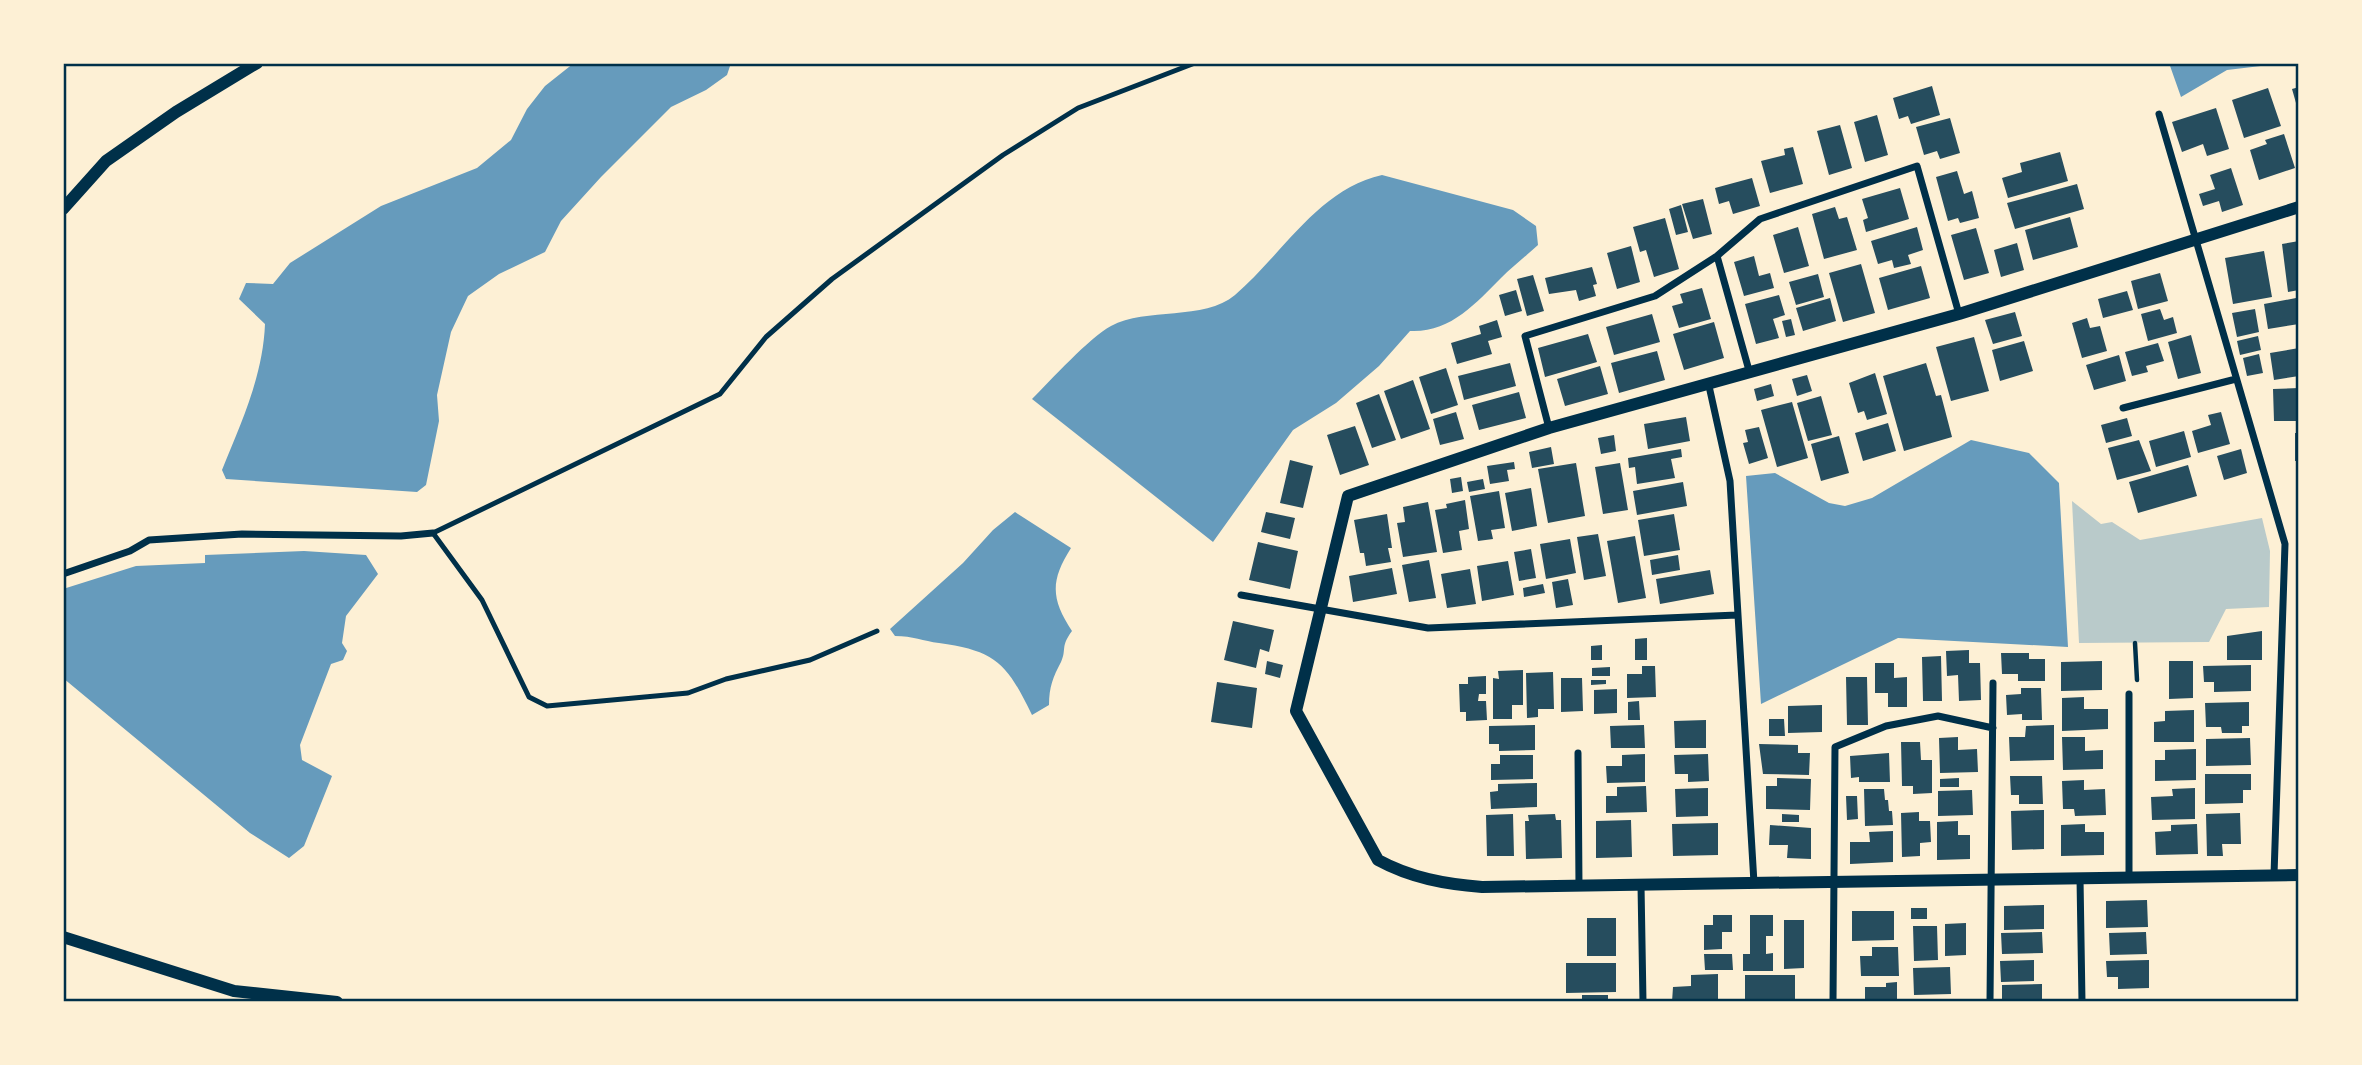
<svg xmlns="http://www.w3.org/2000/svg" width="2362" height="1065" font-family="'Titillium Web',sans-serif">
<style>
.green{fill:#b9caca}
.water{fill:#669bbc}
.building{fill:#264d5e}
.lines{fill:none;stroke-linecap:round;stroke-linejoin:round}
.path{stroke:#003049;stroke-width:4.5}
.service{stroke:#003049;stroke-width:5}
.minor{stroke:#003049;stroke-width:7}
.tertiary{stroke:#003049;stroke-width:12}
.neatline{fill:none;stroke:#003049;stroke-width:2.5}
</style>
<rect width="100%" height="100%" fill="#fdf0d5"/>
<path class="green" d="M2072,501L2101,524L2112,522L2140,540L2262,518L2270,551L2269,607L2226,609L2209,642L2079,643Z"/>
<path class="water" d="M574,63H731L727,75L706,90L671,107L601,177L561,221L545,252L499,274L468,296L451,332L437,395L439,421L426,485L417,492L226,479L222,470C241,423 263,376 265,324L239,299L246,283L273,284L290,263L381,206L477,168L511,140L527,109L545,86Z
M2169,63H2286L2227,70L2181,97Z
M1382,175L1513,210L1536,226L1538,245C1526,256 1513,266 1501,278C1475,304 1450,333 1410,331L1379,366L1336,403L1293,430L1213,542L1032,399C1051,380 1089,338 1111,326C1146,307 1204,321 1235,295C1282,255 1318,189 1382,175Z
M1971,440L2029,453L2059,483L2068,647L1898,638L1761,704L1746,476L1775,473L1829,503L1845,506L1872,498Z
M1015,512L1071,548C1050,581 1051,599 1072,631C1060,647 1067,649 1061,662C1053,677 1049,687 1049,705L1032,715C1007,664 997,651 939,643C923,641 913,636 895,636L890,629L963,563L993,530Z
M304,551L366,555L378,574L346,616L342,643L347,651L343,660L331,664L300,745L302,760L332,776L304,846L289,858L250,833L63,678V589L136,566L205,563V555Z"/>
<path class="building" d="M1932,86L1940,115L1911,124L1908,116L1899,119L1893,98Z
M2299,87V110H2298L2292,89Z
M2268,88L2281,126L2244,138L2232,100Z
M2216,108L2229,149L2207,156L2203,144L2182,152L2172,122Z
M1877,115L1888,155L1865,162L1854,122Z
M1950,118L1960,153L1940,159L1937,151L1924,155L1916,127Z
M1840,125L1852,168L1829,175L1817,131Z
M2284,134L2295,168L2259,180L2250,150L2267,144L2265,140Z
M1793,147L1803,184L1770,193L1761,161L1785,155L1784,149Z
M2060,152L2068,181L2008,198L2002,178L2022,172L2020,163Z
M2231,168L2243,205L2222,212L2219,201L2203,206L2199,194L2215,189L2210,175Z
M1957,171L1964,194L1972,191L1979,218L1960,223L1958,218L1948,221L1936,177Z
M1752,178L1760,206L1733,214L1729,201L1719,204L1715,188Z
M2077,184L2084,209L2015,229L2007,203Z
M1900,188L1909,219L1866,232L1863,220L1868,218L1862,199Z
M1703,199L1712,234L1693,239L1682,204Z
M1681,205L1688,232L1676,235L1669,209Z
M1835,207L1839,219L1847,217L1857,250L1824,259L1812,214Z
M2070,217L2078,247L2033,260L2025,230Z
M1665,218L1679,269L1654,277L1646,250L1640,252L1633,227Z
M1798,227L1809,266L1784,273L1773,235Z
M1917,227L1923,250L1908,255L1911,264L1894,268L1892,260L1878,264L1871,241Z
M1976,228L1989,273L1964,280L1951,235Z
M2299,241V290L2288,292L2282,244Z
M2017,243L2024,270L2001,277L1994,250Z
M1631,246L1640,282L1617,289L1607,253Z
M2264,251L2272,297L2233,304L2225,258Z
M1754,256L1759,276L1770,273L1774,288L1744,296L1734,262Z
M1861,264L1875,313L1843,322L1829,273Z
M1921,266L1930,298L1888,310L1879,278Z
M1592,267L1597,284L1593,285L1596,296L1579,301L1576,290L1549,294L1545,278Z
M2160,273L2168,301L2138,309L2131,281Z
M1818,274L1824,297L1796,305L1789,282Z
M1533,275L1544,311L1527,316L1517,279Z
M1702,288L1711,319L1679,328L1672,306L1683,303L1680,294Z
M1516,290L1522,311L1505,316L1499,295Z
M2127,291L2133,310L2103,318L2098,299Z
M1779,295L1785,315L1773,319L1779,338L1756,344L1745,304Z
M1830,298L1836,321L1803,331L1796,308Z
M2296,298L2299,324L2268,329L2264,304Z
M2160,309L2164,320L2173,317L2177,333L2148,341L2141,314Z
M2255,309L2259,332L2237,337L2232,313Z
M2015,312L2022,336L1993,344L1985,320Z
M1652,314L1660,342L1614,355L1606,327Z
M2087,318L2090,328L2100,326L2107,351L2082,358L2072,323Z
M1791,319L1795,335L1786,337L1782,321Z
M1497,320L1502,337L1488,341L1492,354L1457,364L1451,343L1481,334L1479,326Z
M1714,322L1724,358L1684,370L1673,334Z
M1588,334L1597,362L1545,377L1538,348Z
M2191,335L2201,373L2178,379L2168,342Z
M2258,336L2261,350L2240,355L2237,341Z
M1974,337L1989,391L1951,401L1936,347Z
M2024,341L2033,371L2000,381L1992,350Z
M2158,343L2164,361L2146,366L2148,372L2132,376L2125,352Z
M2299,348V376L2274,380L2270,353Z
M1657,351L1665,380L1619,393L1611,363Z
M2259,354L2263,373L2247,376L2243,358Z
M2119,355L2126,381L2094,390L2086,365Z
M1510,363L1516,386L1464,400L1458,376Z
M1926,363L1936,396L1941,395L1952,437L1904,451L1883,376Z
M1600,366L1608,394L1565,406L1557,379Z
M1446,368L1458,405L1431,414L1419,377Z
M1875,373L1887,414L1867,420L1864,411L1858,413L1849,383Z
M1807,375L1812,391L1797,396L1792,379Z
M1413,380L1430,429L1401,439L1384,391Z
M1771,384L1774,396L1757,401L1754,389Z
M2299,388V421H2274L2273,389Z
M1519,392L1526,418L1479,430L1472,405Z
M1379,394L1396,440L1372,448L1356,403Z
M1821,396L1832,435L1808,441L1797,403Z
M1792,402L1808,458L1777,467L1761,410Z
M1456,412L1464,439L1440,445L1433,419Z
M2221,412L2230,444L2198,453L2192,431L2211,425L2208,415Z
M1686,417L1690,441L1648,449L1644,424Z
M2127,418L2132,436L2106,443L2101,425Z
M1888,423L1896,451L1863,461L1855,433Z
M1355,426L1369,465L1340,475L1327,435Z
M1759,427L1768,458L1749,464L1743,443L1748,442L1745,430Z
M2184,431L2191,457L2156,467L2149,441Z
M2295,433H2299V461H2295Z
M1614,435L1616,451L1601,454L1598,438Z
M1839,436L1849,473L1821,481L1811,444Z
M2139,440L2151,471L2117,480L2108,448Z
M1551,447L1554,464L1532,468L1529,452Z
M1681,449L1682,457L1671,459L1675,478L1637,484L1635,467L1629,468L1628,458Z
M2241,449L2247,473L2224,480L2217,456Z
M1290,460L1313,466L1303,508L1280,503Z
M1514,462L1515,469L1507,470L1509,481L1490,484L1487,466Z
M1576,463L1585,516L1548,523L1538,469Z
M1620,463L1628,510L1603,514L1595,467Z
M2188,465L2197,496L2138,513L2129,482Z
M1461,477L1463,491L1452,493L1450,479Z
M1483,479L1485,489L1469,492L1467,482Z
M1683,482L1687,506L1637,515L1633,491Z
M1531,488L1537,526L1512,531L1505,493Z
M1499,491L1505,528L1491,530L1493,539L1478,541L1470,496Z
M1465,500L1469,529L1459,531L1462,550L1443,553L1435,510L1447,508L1446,504Z
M1428,502L1437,552L1403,557L1397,523L1405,522L1403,507Z
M1266,512L1295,518L1290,539L1261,532Z
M1387,514L1392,548H1388L1391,562L1366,566L1364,553H1360L1354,520Z
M1674,514L1680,550L1644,556L1638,520Z
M1598,534L1606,576L1584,580L1577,537Z
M1635,536L1646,598L1618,603L1607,541Z
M1570,539L1576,573L1546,579L1540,544Z
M1258,542L1298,551L1290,589L1249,580Z
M1531,549L1536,578L1519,581L1514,552Z
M1678,555L1680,570L1652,575L1650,560Z
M1429,560L1436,598L1409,602L1402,565Z
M1508,561L1514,595L1482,601L1477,566Z
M1392,568L1397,594L1353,602L1349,576Z
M1470,569L1476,604L1447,608L1441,574Z
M1710,570L1714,594L1660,604L1656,579Z
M1568,579L1573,605L1556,608L1552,582Z
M1543,584L1545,593L1524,597L1523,588Z
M1233,621L1274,630L1269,652L1260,649L1256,668L1224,660Z
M2262,631V660H2227V636Z
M1647,638V660H1635V639Z
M1602,645V660H1591V646Z
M1969,650V663H1980L1981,700L1959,701L1958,675L1947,676L1946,651Z
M2001,653H2029V659H2045V681H2018V674H2002Z
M1941,656L1942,701H1923L1922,657Z
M1267,661L1283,665L1280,678L1265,674Z
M2102,661V690L2061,691V662Z
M2169,661H2193V698L2169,699Z
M1875,663H1894V678L1907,677V707H1888V693H1875Z
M2251,665V691L2214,692V682H2204L2203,666Z
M1642,666H1655L1656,697L1627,698V674H1642Z
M1610,667V676H1592V668Z
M1523,670V705H1512V719H1493V678L1499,679L1498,671Z
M1553,672L1554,709H1538V717L1527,718L1526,673Z
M1486,676V694H1479L1478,701H1486L1487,720L1466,721V712H1460L1459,684H1468V677Z
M1846,677H1867L1868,725H1847Z
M1561,678H1582L1583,711L1561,712Z
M1591,680H1606V684L1591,685Z
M1217,682L1257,688L1252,728L1211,722Z
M2021,688H2041L2042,720H2022V714L2007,715L2006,695L2021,694Z
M1617,689V713L1594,714V690Z
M2084,697V709H2108V729L2062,731V698Z
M1639,701L1640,720H1628V702Z
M2249,702V726H2242V733H2222L2221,727H2206L2205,703Z
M1822,705V732L1788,733V706Z
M2194,710V742H2154V722L2165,721V711Z
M1769,719H1784L1785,736H1769Z
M1706,720V748H1675L1674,721Z
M1535,725V750L1499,751V744H1489V726Z
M1644,725L1645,748H1611L1610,726Z
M2054,725V760L2010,761L2009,737H2025L2026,726Z
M1958,737V750L1977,749L1978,772L1940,773L1939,738Z
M2062,737H2085V751L2103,750V769L2063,770Z
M2250,738L2251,765L2206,766V739Z
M1901,742H1920L1921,760H1932V793L1913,794V786H1902Z
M1759,744L1798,745V753H1810L1809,775L1763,774Z
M2196,749V780L2155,781V760H2165V750Z
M1889,753L1890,782H1859V777L1851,778L1850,756Z
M1645,754V782L1607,783L1606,766H1622V755Z
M1708,754L1709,781L1688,782V774H1675L1674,755Z
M1500,755H1533V779L1491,780V764H1500Z
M2205,774H2251V790H2243V803L2205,804Z
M2010,776H2042L2043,804H2019V795H2011Z
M1777,778L1811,779L1810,810L1766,809V786H1777Z
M1959,778V787H1940V779Z
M2084,780V790L2105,789L2106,815L2075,816L2074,809H2063L2062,781Z
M1537,783V807L1491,809L1490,792L1498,791V784Z
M1646,786L1647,812L1606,813V796H1617V787Z
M1708,788V816L1676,817L1675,789Z
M2195,788V819L2152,820L2151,797L2173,796L2172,789Z
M1864,789H1884L1885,800H1888L1889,811H1892L1893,825L1865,826Z
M1972,790L1973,815L1938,816V791Z
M1846,796H1857L1858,819L1847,820Z
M2044,810V849L2012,850L2011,811Z
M1919,812V821H1930L1931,842L1920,843V856L1902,857L1901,813Z
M2240,813L2241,844H2222L2223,856H2207L2206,814Z
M1513,814L1514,856H1487L1486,815Z
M1555,814L1556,820H1561L1562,858L1526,859L1525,821H1529L1528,815Z
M1782,814L1799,815V822H1782Z
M1631,820L1632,857L1596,858V821Z
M1958,821V835H1970V859L1937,860V822Z
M1718,823V855L1673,856L1672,824Z
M2085,824V832H2104V855L2061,856V825Z
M2197,824L2198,854L2156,855L2155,832L2171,831V825Z
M1770,825L1811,828V859L1787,858L1788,845H1769Z
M1893,831V862L1850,864V842H1870L1869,832Z
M2147,900L2148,927L2106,928V901Z
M2044,905V929L2004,930V906Z
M1911,908H1927V919H1911Z
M1852,911H1894V940L1852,941Z
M1713,915H1732V932H1722V949L1704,950V925H1713Z
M1750,915H1773V936H1766V954L1773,953V971H1743V954H1750Z
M1587,918H1616V956H1587Z
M1784,920H1804V968L1784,969Z
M1966,923V955L1945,956V924Z
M1913,926H1937L1938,960L1914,961Z
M2042,932L2043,953L2002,954L2001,933Z
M2146,932L2147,954L2110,955L2109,933Z
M1872,947H1898L1899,976H1861L1860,956H1872Z
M1704,954H1732L1733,970H1705Z
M2034,960V981L2001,982L2000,961Z
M2149,960V988L2118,989V977H2107L2106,961Z
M1566,963H1616V992L1566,993Z
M1950,967L1951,994L1914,995L1913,968Z
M1718,974V1002H1672L1673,987L1691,986V975Z
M1745,975H1795V999L1745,1000Z
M1897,982V1002H1865V987H1886V983Z
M2042,984V1002H2002V985Z
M1582,995H1608V1002H1582Z"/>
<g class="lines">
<path class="path" d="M2135,643L2137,680"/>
<path class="service" d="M877,631L810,660L726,679L688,693L547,706L529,697L482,600L433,533L720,394L766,337L832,279L1003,155L1078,108L1195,63"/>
<path class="minor" d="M2159,114L2285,544L2274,875
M1717,256L1750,374
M1709,386L1730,481L1754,883
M2123,408L2236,379
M1549,428L1525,336L1655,296L1717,256L1760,219L1917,166L1959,314
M63,574L130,551L149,540L242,534L401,536L433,533
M1241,595L1428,628L1737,615
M1578,753L1579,886
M2129,877V694
M2080,878L2082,1002
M1641,885L1643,1002
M1833,1002L1835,747L1886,726L1938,716L1993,728
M1990,1002L1993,683"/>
<path class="tertiary" d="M2299,207L1959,314L1549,428L1348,496L1296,711L1378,860C1411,878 1445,884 1482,887L2299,875
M63,209L106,161L176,112L257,63
M63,937L234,991L337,1002"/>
</g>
<rect width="2362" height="1065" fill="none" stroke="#fdf0d5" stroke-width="130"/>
<rect x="65" y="65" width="2232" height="935" class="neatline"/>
</svg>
